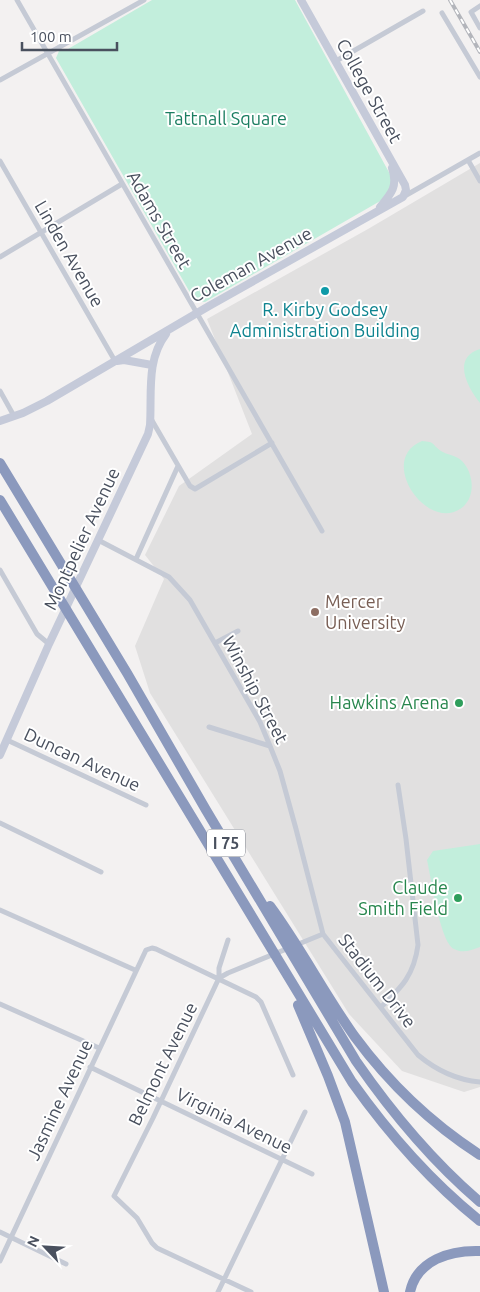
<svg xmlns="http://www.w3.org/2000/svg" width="480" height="1292" font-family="Ubuntu,sans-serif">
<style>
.education{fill:#e1e0e0}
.green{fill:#c2eedc}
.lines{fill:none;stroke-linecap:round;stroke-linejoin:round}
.street{stroke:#c5cad5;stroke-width:5}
.secondary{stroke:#c5cad9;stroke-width:8}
.highway{stroke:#8b99bd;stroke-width:10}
.rail-casing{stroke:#b3b5bb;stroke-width:4}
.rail{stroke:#fff;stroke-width:2;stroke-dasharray:5.5;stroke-linecap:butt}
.culture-dot{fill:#0f9aa8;stroke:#fff;stroke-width:2}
.education-dot{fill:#8d6e63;stroke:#fff;stroke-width:2}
.leisure-dot{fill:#2e9e5b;stroke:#fff;stroke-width:2}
.labels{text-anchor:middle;stroke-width:4;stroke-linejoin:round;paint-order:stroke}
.shield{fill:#fff;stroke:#80848e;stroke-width:1}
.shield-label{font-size:16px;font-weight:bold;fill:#49505e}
.street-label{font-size:18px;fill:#49505e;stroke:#fff}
.park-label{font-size:18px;fill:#1b7e61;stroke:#fff}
.culture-label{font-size:18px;fill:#0d838f;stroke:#fff}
.education-label{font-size:18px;fill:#785e54;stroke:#fff;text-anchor:start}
.leisure-label{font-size:18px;fill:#27864d;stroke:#fff;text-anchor:end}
</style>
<rect width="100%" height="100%" fill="#f3f1f1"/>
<path class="education" d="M480,163V1087L464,1092L402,1071L349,1014L150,693L135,646L164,579L145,555L179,486L252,434L207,319L368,229Z"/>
<path class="green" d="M152,0H295L391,176V187L382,200L205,302L197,301L192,296L56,58L59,51L68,49Z
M480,349V403C468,388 451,358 480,349Z
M422,441C436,442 431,444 441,451C447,455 456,455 462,461C473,472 476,494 464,506C430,537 375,460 422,441Z
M480,844V947C471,950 463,954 454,949C440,942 431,877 427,860L433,851Z"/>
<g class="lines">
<path class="street" d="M17,0L322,531
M480,6L471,12L480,28
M442,13L480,77
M336,61L423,11
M0,80L144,0
M468,160L480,181
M0,161L115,361
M403,197L480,153
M0,257L122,184
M0,391L14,416
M150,417L190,486L195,489L272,443
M98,540L169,577L190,600L260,722L270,746L280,771L296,829L323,934L418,1055C436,1070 456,1080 480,1082
M136,559L178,466
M0,570L37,634L49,644
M215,643L238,631
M209,727L270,746
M7,740L146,805
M0,823L101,872
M0,910L135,970
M228,940L219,968V978L153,1118L114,1196L137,1218L152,1243L157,1248L251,1292
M219,978L228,973L323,934
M0,1004L99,1048
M381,1007C402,987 414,975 418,945L406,839L398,785
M90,1067L312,1174
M0,1232L66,1264
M0,1261L146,950L152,948L156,949L256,997L261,1002L293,1075
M218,1292L305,1112"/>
<path class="secondary" d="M380,207C392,193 398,186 392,168
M117,361L124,360L152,365
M0,421L23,413L47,401L209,306L403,197L406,190L405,185L301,0
M0,755L49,644L148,434L150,425C152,394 146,360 166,334"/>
<path class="highway" d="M0,463L127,673L206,810L356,1061C392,1113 432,1161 480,1202
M0,500L352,1082C389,1134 430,1181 480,1221
M270,906C301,948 325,995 355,1037C389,1083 432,1124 480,1155
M298,1005L328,1076L345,1122L384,1292
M410,1292C417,1260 450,1250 480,1251"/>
<defs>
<path id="rail" d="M450,0L480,52"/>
</defs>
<use href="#rail" class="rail-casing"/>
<use href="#rail" class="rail"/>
</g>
<circle class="culture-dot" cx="325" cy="291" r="5"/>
<circle class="education-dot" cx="315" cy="612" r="5"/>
<g class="leisure-dot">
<circle cx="459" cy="703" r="5"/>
<circle cx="458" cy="898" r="5"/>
</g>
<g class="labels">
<rect class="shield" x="207" y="829.5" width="38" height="27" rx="4"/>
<g class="shield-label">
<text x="226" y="849">I 75</text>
</g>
<g class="street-label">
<text transform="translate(369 91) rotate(61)" y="6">College Street</text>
<text transform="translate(159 220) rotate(60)" y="6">Adams Street</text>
<text transform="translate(69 254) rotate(60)" y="6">Linden Avenue</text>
<text transform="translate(251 265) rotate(-29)" y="6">Coleman Avenue</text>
<text transform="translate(82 539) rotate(-65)" y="6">Montpelier Avenue</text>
<text transform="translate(255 690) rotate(62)" y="6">Winship Street</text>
<text transform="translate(82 760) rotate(25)" y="6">Duncan Avenue</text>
<text transform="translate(377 981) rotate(52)" y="6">Stadium Drive</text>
<text transform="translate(163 1064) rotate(-64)" y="6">Belmont Avenue</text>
<text transform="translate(60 1100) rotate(-65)" y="6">Jasmine Avenue</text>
<text transform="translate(234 1121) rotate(26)" y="6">Virginia Avenue</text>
</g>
<g class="park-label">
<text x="226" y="125">Tattnall Square</text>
</g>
<g class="culture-label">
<text x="325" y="316">R. Kirby Godsey<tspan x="325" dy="21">Administration Building</tspan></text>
</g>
<g class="education-label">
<text x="325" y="608">Mercer<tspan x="325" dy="21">University</tspan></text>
</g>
<g class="leisure-label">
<text x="449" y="709">Hawkins Arena</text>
<text x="448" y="894">Claude<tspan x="448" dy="21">Smith Field</tspan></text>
</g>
</g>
<g transform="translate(45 1247) rotate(295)" stroke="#ffffff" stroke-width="4" paint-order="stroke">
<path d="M0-4L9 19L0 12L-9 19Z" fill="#49505e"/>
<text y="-8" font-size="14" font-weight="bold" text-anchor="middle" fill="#49505e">N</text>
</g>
<path d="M22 42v8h95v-8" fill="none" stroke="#49505e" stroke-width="2.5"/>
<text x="30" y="42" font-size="15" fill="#49505e" stroke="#ffffff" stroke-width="4" paint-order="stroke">100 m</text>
</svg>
